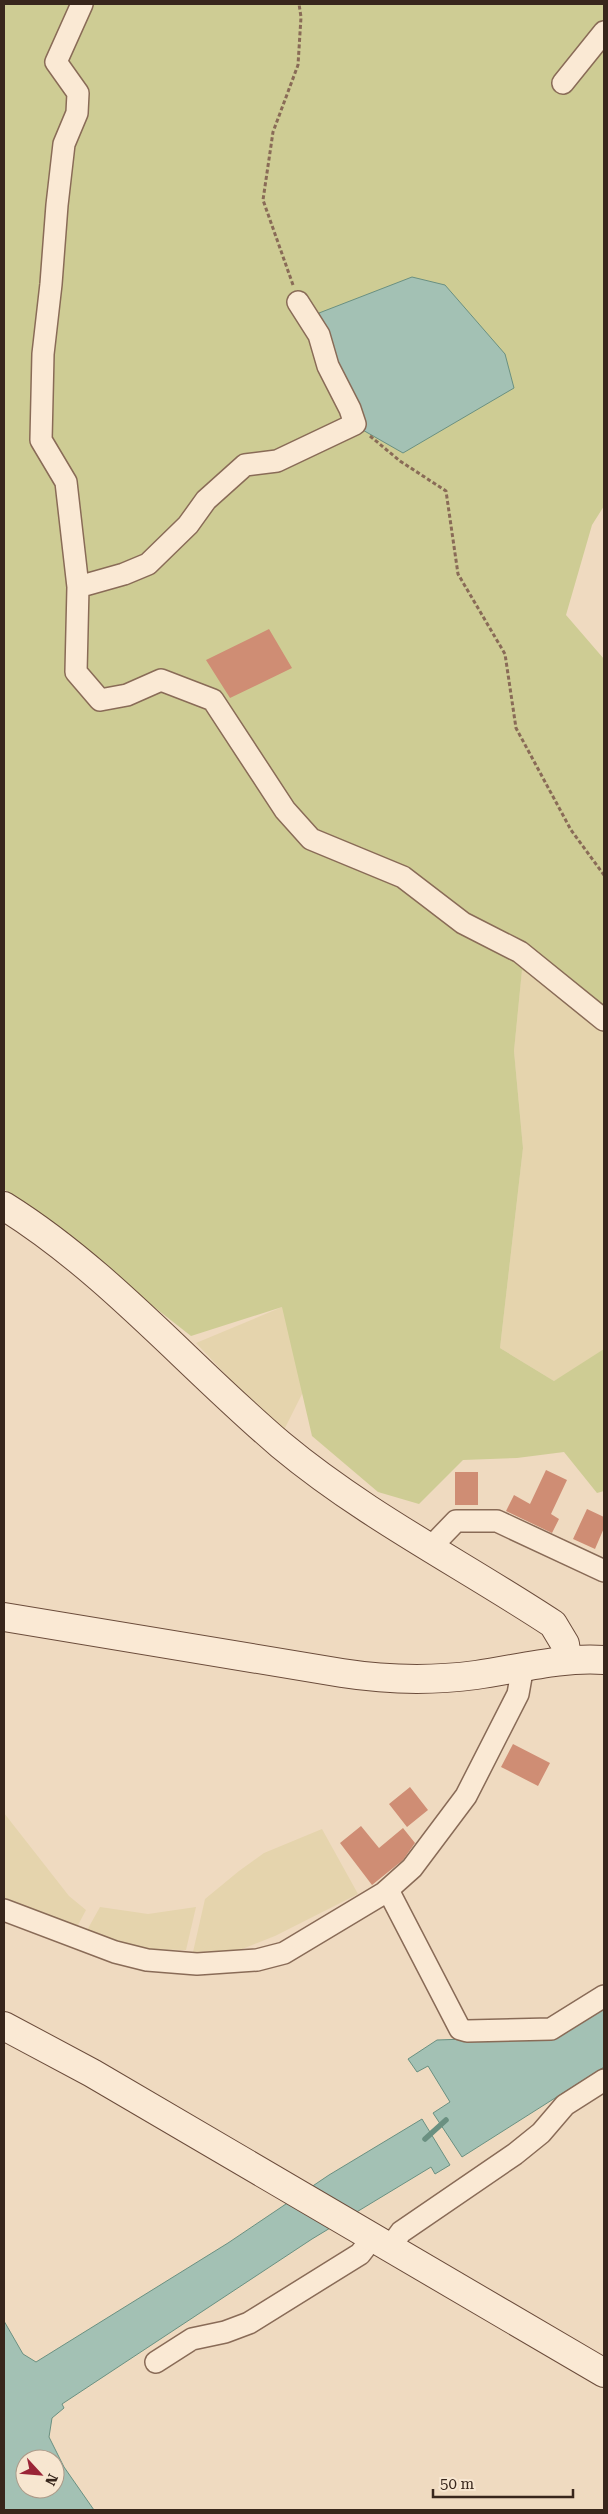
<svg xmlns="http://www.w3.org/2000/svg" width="608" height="2514" font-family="'Roboto Serif',serif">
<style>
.farmland{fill:#e5d4ad}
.green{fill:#cecc94}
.water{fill:#a3c1b4;stroke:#6a9081;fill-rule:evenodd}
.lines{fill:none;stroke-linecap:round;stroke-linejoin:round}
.stream{stroke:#6a9081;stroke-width:5.5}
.building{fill:#cf8d74}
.street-casing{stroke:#896b57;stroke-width:24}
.secondary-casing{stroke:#6b4c3b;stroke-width:30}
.path{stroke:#896b57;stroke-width:3;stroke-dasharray:4 2.5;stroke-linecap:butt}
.street{stroke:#fae9d4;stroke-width:21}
.secondary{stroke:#fae9d4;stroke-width:28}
</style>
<rect width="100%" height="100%" fill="#efdac0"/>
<path class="farmland" d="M522,969L604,1013V1354L554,1381L500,1348L523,1148L514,1051Z
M327,1242L302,1394L282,1434L196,1343L282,1307Z
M4,1813L69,1896L86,1910L77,1927L4,1904Z
M322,1829L358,1894L275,1936L237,1951L193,1952L205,1899L239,1871L264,1853Z
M100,1907L148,1914L196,1907L186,1950L136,1949L86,1932Z"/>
<path class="green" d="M4,4H604V506L592,525L566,615L604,659V1013L522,970L514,1051L523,1148L500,1348L554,1381L604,1349V1491L597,1493L564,1452L517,1458L463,1460L419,1504L378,1492L312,1436L282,1307L191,1336L4,1189Z"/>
<path class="water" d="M412,277L445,285L505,354L514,388L403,453L361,429L319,313Z
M604,2008V2067L462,2157L433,2113L450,2102L428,2066L417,2072L408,2059L437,2040L552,2036Z
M422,2119L450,2165L435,2174L431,2167L312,2239L62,2404L64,2408L52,2418L49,2437L64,2467L94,2510H4V2321L23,2354L36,2362L228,2243L329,2175ZM25,2459H55V2489H25Z"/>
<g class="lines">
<path class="stream" d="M425,2139L446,2120"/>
</g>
<path class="building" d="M269,629L292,668L230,698L206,660Z
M546,1470L567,1480L551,1514L559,1519L552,1533L506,1511L514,1495L530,1504Z
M455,1472H478V1505H455Z
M587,1509L604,1517V1528L595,1549L573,1539Z
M513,1744L550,1763L538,1786L501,1767Z
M410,1787L428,1810L407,1827L389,1804Z
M361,1826L379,1848L403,1828L415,1843L403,1860L372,1885L340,1843Z"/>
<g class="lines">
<defs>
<path id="street" d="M82,4L56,62L78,93L77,113L64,144L57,205L51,284L43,354L41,440L66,482L78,587L76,672L100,700L127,695L161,680L213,700L285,810L311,839L403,877L463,923L520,952L604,1020
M563,83L604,32
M78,587L124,574L148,564L188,525L206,500L245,465L277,461L355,424L350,409L328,366L319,335L298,302
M430,1548L456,1521H497L604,1571
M388,1890L460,2029L467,2031L551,2029L604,1996
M4,1910L115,1952L147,1960L197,1964L257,1960L284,1953L384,1893L412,1868L466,1796L518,1694L523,1666
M390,2247L401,2232L515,2154L541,2133L565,2105L604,2080
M156,2362L192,2339L225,2332L249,2323L360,2254L373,2237"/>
<path id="secondary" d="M4,1206C108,1271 188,1366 281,1445C365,1515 462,1564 553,1624L565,1644L567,1660
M4,1617L342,1673C387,1680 431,1681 476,1675C519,1669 560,1657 604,1660
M4,2026L92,2073L604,2373"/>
</defs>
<use href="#street" class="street-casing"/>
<use href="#secondary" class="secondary-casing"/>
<path class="path" d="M293,285L263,200L273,132L298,65L301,17L299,4
M370,436L400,461L446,491L458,574L505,654L516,728L571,830L604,875"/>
<use href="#street" class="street"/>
<use href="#secondary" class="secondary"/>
</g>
<rect width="608" height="2514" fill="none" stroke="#38261c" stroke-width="10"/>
<g transform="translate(40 2474) rotate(116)"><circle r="24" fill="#f7e6d0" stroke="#ab9988"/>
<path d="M0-4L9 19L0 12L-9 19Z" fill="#9a2537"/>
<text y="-8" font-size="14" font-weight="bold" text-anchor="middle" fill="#38261c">N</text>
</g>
<path d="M433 2489v8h140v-8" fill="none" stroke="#38261c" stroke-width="2.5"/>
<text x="440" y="2489" font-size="15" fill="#38261c" stroke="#f7e6d0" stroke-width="4" paint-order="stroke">50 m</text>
</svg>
